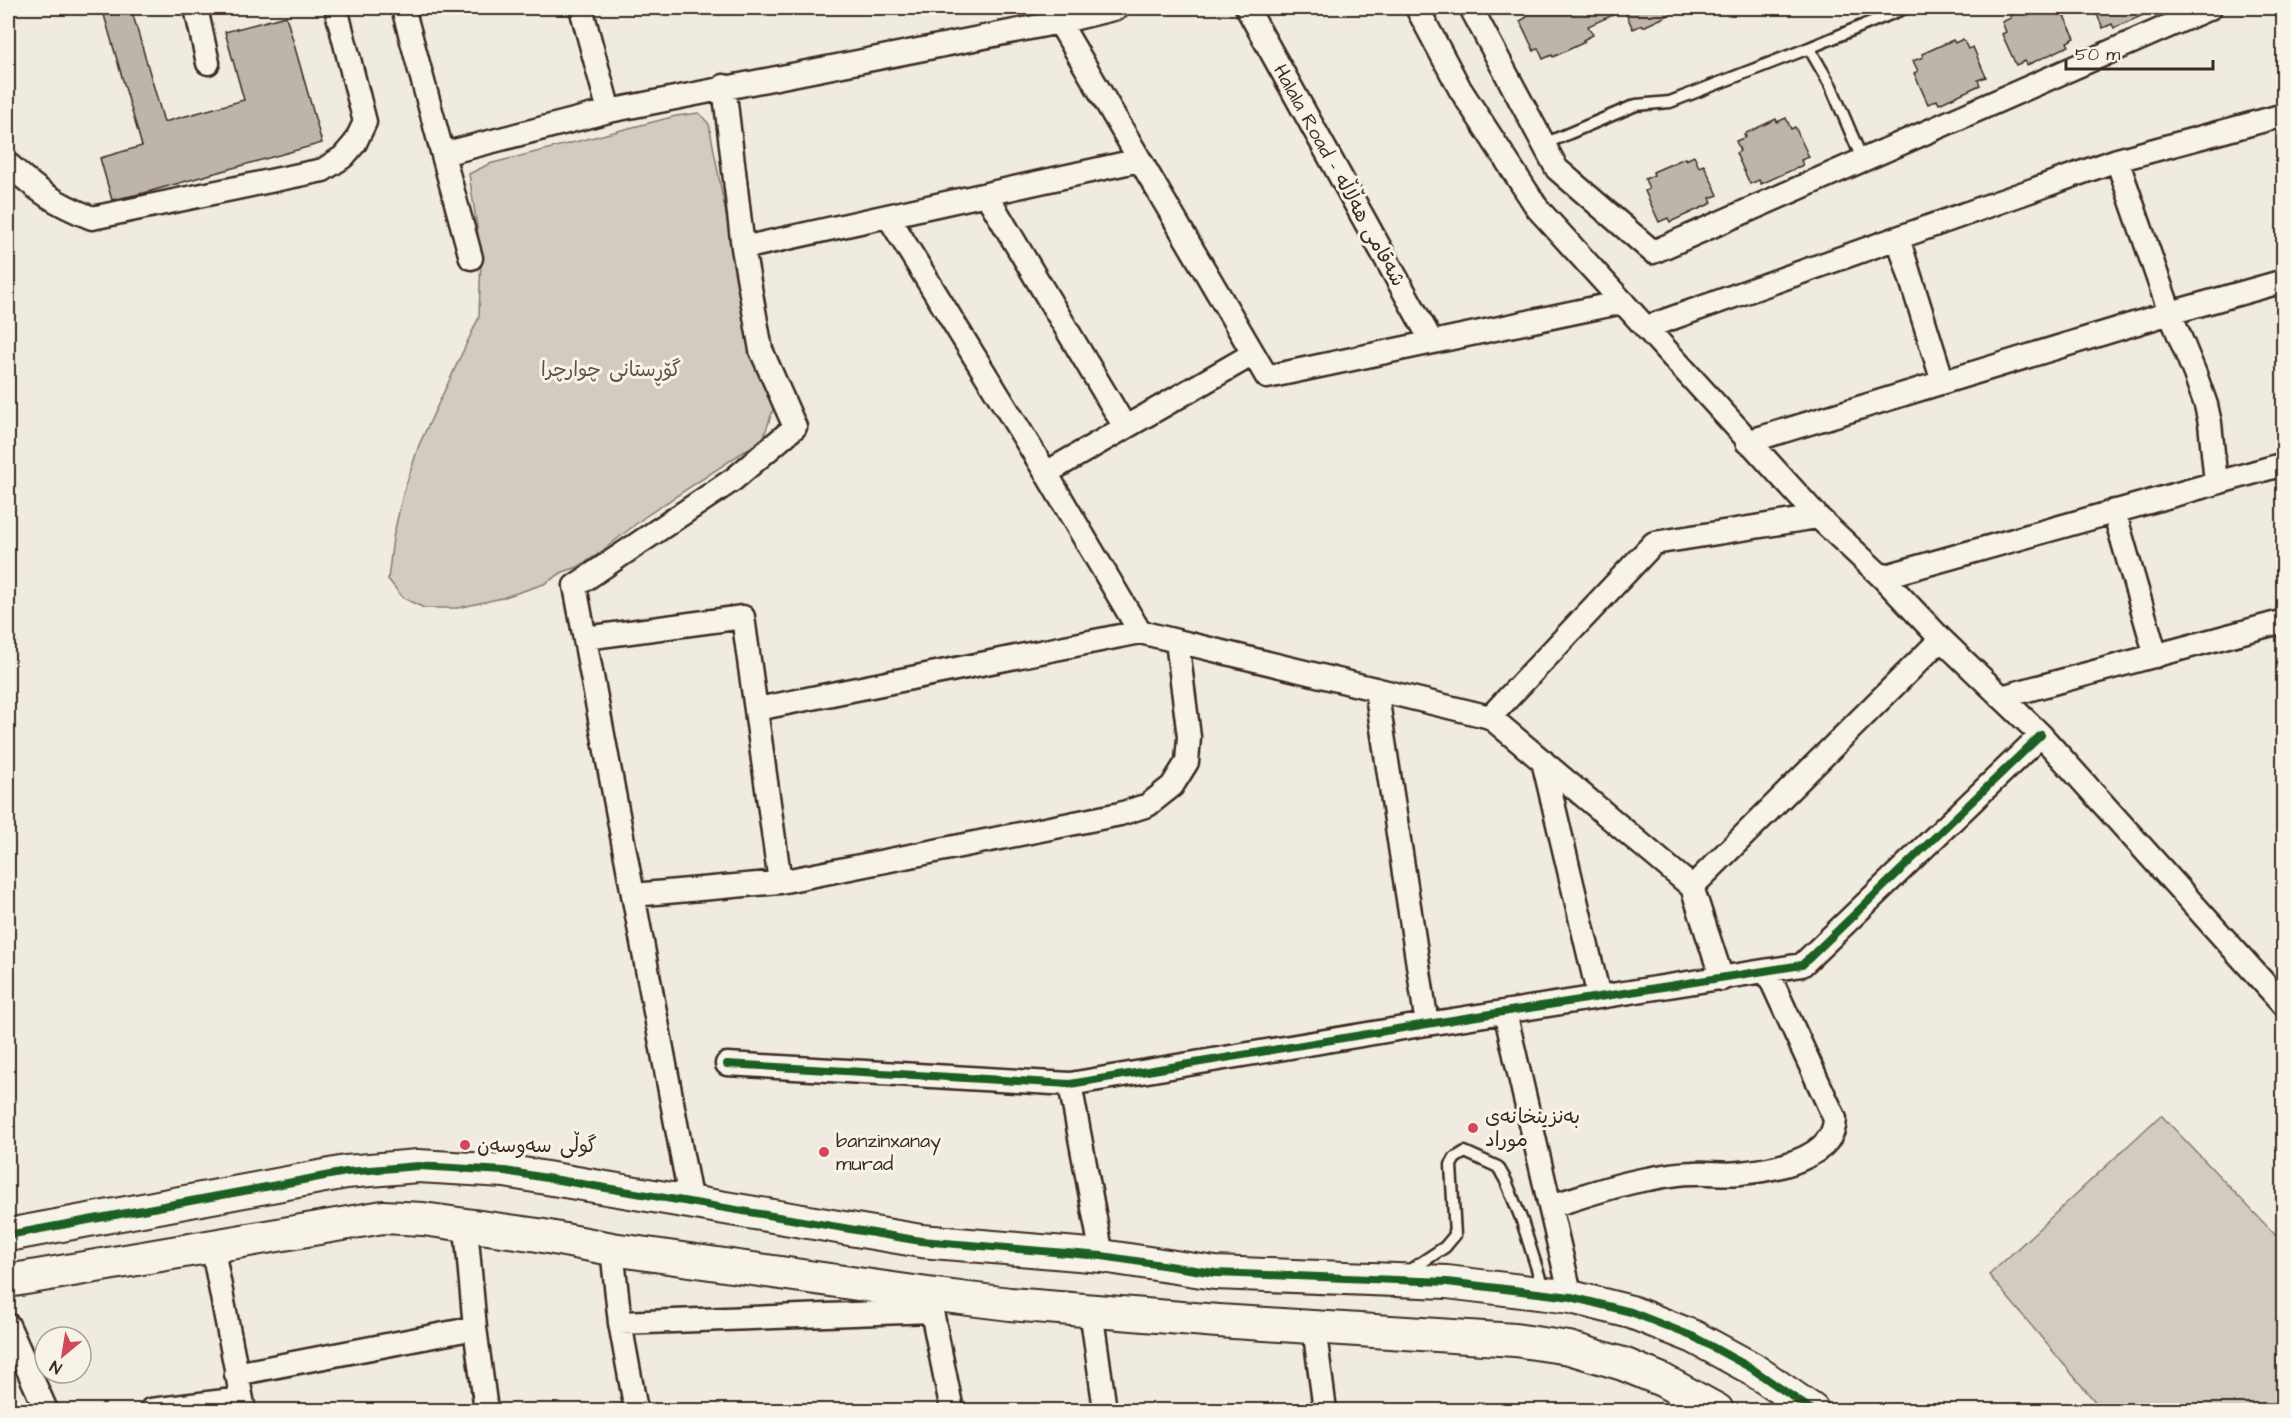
<svg xmlns="http://www.w3.org/2000/svg" width="2291" height="1418" font-family="'Architects Daughter','Playpen Sans Arabic',sans-serif">
<style>
.green{fill:#d1cbc0;stroke:#867a6f;stroke-width:1.5}
.building{fill:#bdb5aa;stroke:#3b2a1e;stroke-width:1.5}
.lines{fill:none;stroke-linecap:round;stroke-linejoin:round}
.lane-casing{stroke:#3b2a1e;stroke-width:15}
.street-casing{stroke:#3b2a1e;stroke-width:27}
.secondary-casing{stroke:#3b2a1e;stroke-width:36}
.lane{stroke:#f7f3e8;stroke-width:10}
.street{stroke:#f7f3e8;stroke-width:22}
.secondary{stroke:#f7f3e8;stroke-width:32}
.cycleway-casing{stroke:#f7f3e8;stroke-width:11}
.cycleway{stroke:#1b5e20;stroke-width:8}
.poi-dot{fill:#d1495b;stroke:#f7f3e8;stroke-width:2}
.labels{text-anchor:middle;stroke-width:6;stroke-linejoin:round;paint-order:stroke}
.street-label{font-size:20px;fill:#3b2a1e;stroke:#f7f3e8}
.park-label{font-size:20px;fill:#605246;stroke:#f7f3e8}
.poi-label{font-size:20px;fill:#3b2a1e;stroke:#f7f3e8;text-anchor:start}
</style>
<rect width="100%" height="100%" fill="#efebe0"/>
<filter id="ink" filterUnits="userSpaceOnUse"><feTurbulence type="fractalNoise" baseFrequency=".0167" numOctaves="2"/><feDisplacementMap in="SourceGraphic" scale="12" xChannelSelector="R" yChannelSelector="G"/><feConvolveMatrix kernelMatrix="1 2 1 2 8 2 1 2 1" color-interpolation-filters="sRGB"/></filter>
<g filter="url(#ink)">
<path class="green" d="M699,113L709,124L744,311L774,407L763,439L646,516L597,555L578,567L563,572L544,584L502,598L458,608H424L403,598L388,579L393,538L403,494L419,445L479,317L481,254L469,174L489,164L676,116Z
M2161,1115L2283,1243V1410H2102L1989,1275Z"/>
<path class="building" d="M102,8H131L164,122L244,100L225,32L286,16L322,143L144,193L112,200L100,158L142,146Z
M1536,8H1684L1643,27L1642,25L1633,29L1624,10L1588,26L1593,35L1583,40L1585,42L1553,57L1552,55L1543,59L1538,48L1534,51L1520,21L1527,17L1525,12Z
M2028,8H2060L2075,38L2067,42L2069,46L2027,65L2025,61L2016,65L2002,34L2006,32L2002,22L2011,18L2010,16Z
M2094,8H2159L2114,28L2112,24L2103,28Z
M1963,39L1968,49L1973,47L1986,77L1978,80L1980,85L1939,104L1937,100L1928,104L1914,73L1918,71L1913,61L1923,57L1922,54L1953,40L1955,43Z
M1786,118L1791,129L1795,127L1809,157L1801,160L1803,165L1761,184L1759,180L1750,184L1736,153L1740,151L1736,141L1746,137L1744,134L1776,119L1777,122Z
M1694,156L1699,167L1704,165L1718,195L1710,198L1712,203L1670,222L1668,218L1659,222L1645,191L1649,189L1645,179L1654,175L1653,172L1685,158L1686,160Z"/>
<g class="lines">
<defs>
<path id="lane" d="M1809,48L1831,86L1862,159
M1544,144L1636,105L1670,102L1809,48L1905,8
M1407,1272L1445,1247L1455,1235L1451,1165L1455,1158L1465,1152L1498,1167L1506,1181L1522,1221L1544,1291"/>
<path id="street" d="M196,8L208,63
M403,8L471,258
M581,8L609,111
M1051,8L1267,377L1623,302
M1247,8L1432,342
M1417,8L1460,89L1538,209L1818,517L1882,577L1941,639L2041,735L2284,1005
M1471,8L1557,169L1653,252L2210,8
M443,154L609,111L1060,22L1117,8
M2117,160L2170,313L2195,374L2206,405L2210,423L2216,483
M8,164C38,191 54,203 92,218L323,170L343,157L355,143L365,122L336,8
M986,194L1125,427
M888,216L1046,473L1140,632
M1898,238L1943,382
M743,248L1140,160
M1647,327L2117,160L2284,115
M1747,442L2170,313L2284,281
M1046,473L1253,354
M2114,511L2156,656
M1882,577L2284,464
M585,638L743,617L780,882
M1376,689L1427,1024
M2001,697L2284,621
M757,709L1140,632L1490,717L1692,887
M1490,717L1654,543L1818,517
M1543,761L1599,997
M633,895L780,882L1120,814L1148,805L1172,786L1187,762L1189,737L1177,641
M1722,979L1692,887L1941,639
M1505,1012L1571,1297
M727,1064L1070,1084L1427,1024L1802,965L2041,735
M1070,1084L1102,1256
M691,1203L575,586L734,479L795,427L761,350L743,248L724,86
M1550,1206C1582,1197 1615,1184 1648,1179C1663,1176 1679,1173 1694,1173C1709,1172 1725,1175 1740,1173C1773,1170 1834,1159 1835,1119L1767,971
M466,1227L475,1328L486,1410
M212,1245L244,1410
M612,1249L620,1323L636,1410
M929,1297L952,1410
M1091,1310L1105,1410
M620,1323L931,1311
M8,1325L46,1410
M1314,1327L1325,1410
M236,1374L475,1328
M151,1410L241,1399"/>
<path id="secondary" d="M8,1235L346,1172L418,1166L505,1171L921,1241L1102,1256L1215,1273L1447,1282L1571,1297L1631,1312L1694,1337L1751,1368L1812,1410
M8,1281L383,1217L423,1219L538,1235L612,1249L928,1294L1010,1304L1218,1321L1515,1340L1569,1348L1623,1364L1662,1380L1717,1410"/>
</defs>
<use href="#lane" class="lane-casing"/>
<use href="#street" class="street-casing"/>
<use href="#secondary" class="secondary-casing"/>
<use href="#lane" class="lane"/>
<use href="#street" class="street"/>
<use href="#secondary" class="secondary"/>
<defs>
<path id="cycleway" d="M727,1064L1070,1084L1427,1024L1802,965L2041,735
M8,1235L346,1172L418,1166L505,1171L921,1241L1102,1256L1215,1273L1447,1282L1571,1297L1631,1312L1694,1337L1751,1368L1812,1410"/>
</defs>
<use href="#cycleway" class="cycleway-casing"/>
<use href="#cycleway" class="cycleway"/>
</g>
</g>
<g class="poi-dot">
<circle cx="1473" cy="1128" r="6"/>
<circle cx="465" cy="1145" r="6"/>
<circle cx="824" cy="1152" r="6"/>
</g>
<g class="labels">
<g class="street-label">
<text transform="translate(1340 175) rotate(61)" y="7">Halala Road - شەقامی هەڵاڵە</text>
</g>
<g class="park-label">
<text x="611" y="376">گۆڕستانی چوارچرا</text>
</g>
<g class="poi-label">
<text x="1485" y="1123">بەنزینخانەی<tspan x="1485" dy="23">موراد</tspan></text>
<text x="836" y="1147">banzinxanay<tspan x="836" dy="23">murad</tspan></text>
<text x="477" y="1152">گوڵی سەوسەن</text>
</g>
</g>
<rect width="2291" height="1418" fill="none" stroke="#f7f3e8" stroke-width="30"/>
<rect x="15" y="15" width="2261" height="1388" fill="none" stroke="#3b2a1e" stroke-width="2" filter="url(#ink)"/>
<g transform="translate(63 1355) rotate(210)"><circle r="28" fill="#f7f3e8" stroke="#aca397" stroke-width="1.5"/>
<path d="M0-4.5L10 22L0 15L-10 22Z" fill="#d1495b"/>
<text y="-9" font-size="16" font-weight="bold" text-anchor="middle" fill="#3b2a1e">N</text>
</g>
<path d="M2066 60v9h147v-9" fill="none" stroke="#3b2a1e" stroke-width="3"/>
<text x="2075" y="60" font-size="18" fill="#3b2a1e" stroke="#f7f3e8" stroke-width="4.5" paint-order="stroke">50 m</text>
</svg>
